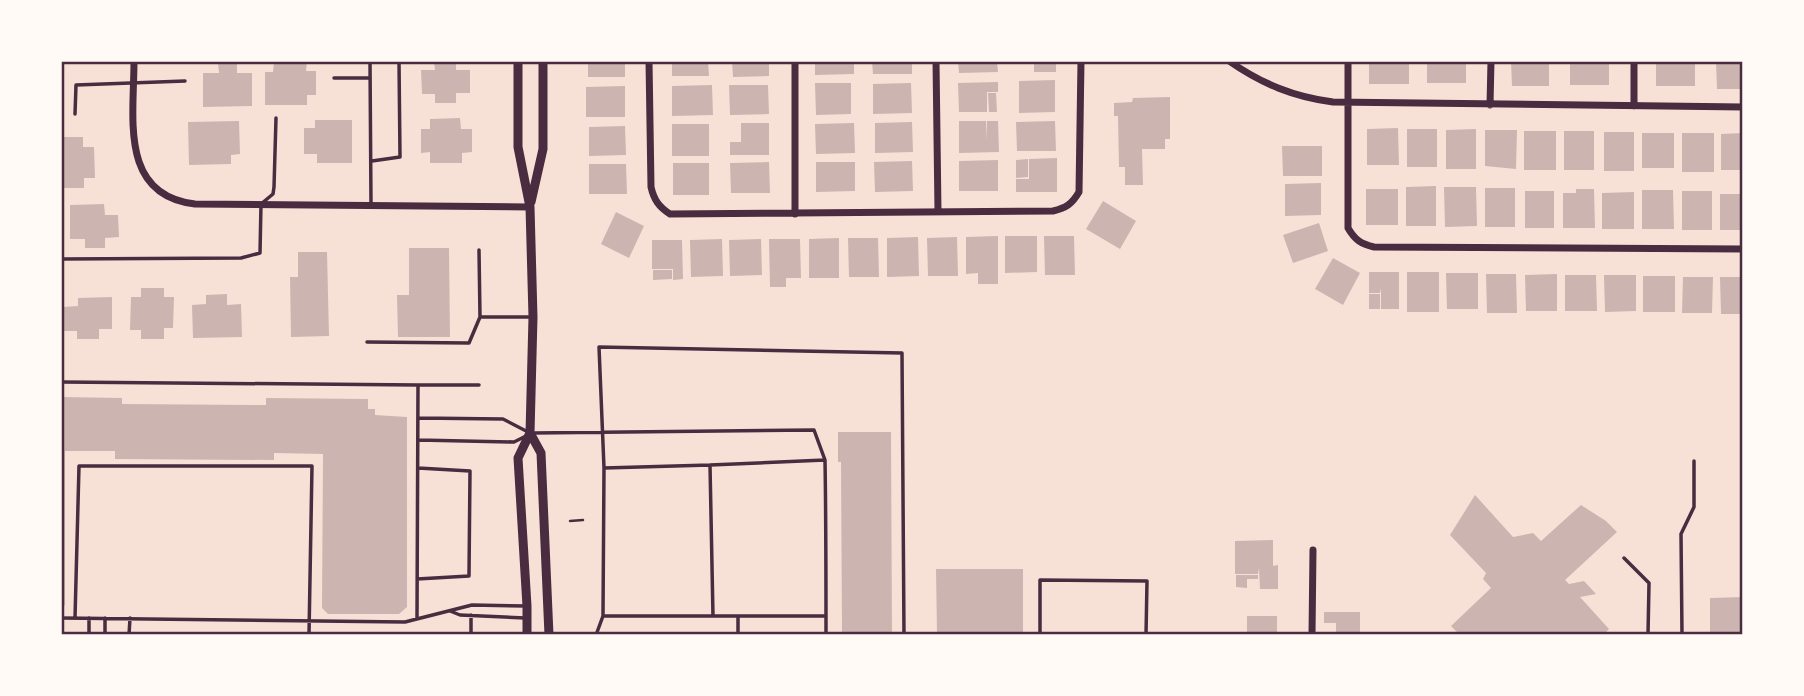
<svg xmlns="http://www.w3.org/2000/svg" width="1804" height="696" font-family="'DM Sans',sans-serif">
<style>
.building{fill:#ccb4b1}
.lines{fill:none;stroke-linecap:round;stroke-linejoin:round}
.path{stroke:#4a2c40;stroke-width:2.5}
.service{stroke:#4a2c40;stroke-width:3.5}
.minor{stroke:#4a2c40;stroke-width:7}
.tertiary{stroke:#4a2c40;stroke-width:9}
.neatline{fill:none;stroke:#4a2c40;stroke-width:2.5}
</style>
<rect width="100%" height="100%" fill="#f7e1d7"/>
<path class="building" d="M61,61H93V64H61Z
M434,61H456V70H470V93H456V103H435V94H422L421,70H435Z
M588,61H625V77H588Z
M672,61H708L709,76H672Z
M732,61H769V76L733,77Z
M815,61H854V74L815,75Z
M872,61H912V74H873Z
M958,61H997L998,72L959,73Z
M1034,61H1056V72H1034Z
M1369,61H1409V84H1369Z
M1427,61H1466V83H1427Z
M1511,61H1549V86H1512Z
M1570,61H1609V85H1570Z
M1656,61H1695V86H1656Z
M1716,61H1743V89H1717Z
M218,62H237V73H252V106L203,107V73H219Z
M274,62H307L306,71H316V95H307V105H265V72H273Z
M1055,80V112L1019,113V81Z
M998,82V92H987V112H959L958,83Z
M815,83H851V114L816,115Z
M911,83L912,113L873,114V84Z
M712,85L713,115L672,116V86Z
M729,85H768L769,114L730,115Z
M625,86V117H586V87Z
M988,93H996L997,112H989Z
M1170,97V139H1165V149H1142L1143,185H1125V167H1119L1118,116H1114V103L1132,102L1133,98Z
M460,118L461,129H472V152L462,153V163H430V152L421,153V129H430V119Z
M315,120H352V163H317V154H304V128H315Z
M239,121L240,154L231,155V164L189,165L188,122Z
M959,121H986L987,140V121H998L999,152L959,153Z
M1055,121L1056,151H1017L1016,122Z
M912,122L913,152L875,153V123Z
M741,123H769V155H730V142H741Z
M854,123L855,153L816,154L815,124Z
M672,124H709V156H672Z
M625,126L626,155L589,156V127Z
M1398,128L1399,165H1367V129Z
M1407,129H1437V167H1407Z
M1476,129V169H1446V130Z
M1485,130H1517L1516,169L1485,166Z
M1524,131H1556V170H1524Z
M1564,131H1594V170H1564Z
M1604,132H1634V171H1604Z
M1642,133H1674V168H1642Z
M1682,133H1714V172H1682Z
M1743,133V170H1721V134Z
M63,137H83V147H94L95,178H84V188H61Z
M1282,146H1322V176H1283Z
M1057,158V192H1016V179H1029V159Z
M1028,159V177L1016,178V160Z
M998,160V191H959V161Z
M912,161L913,191L875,192L874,162Z
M769,162L770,193H731L730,163Z
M816,162H855V191L816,192Z
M673,163H709V195H673Z
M589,164H626L627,194H589Z
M1321,183V215L1285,216V184Z
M1436,186V226H1406V187Z
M1444,187H1476L1477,226L1445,227Z
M1485,188H1515V227H1485Z
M1366,189H1398V225H1366Z
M1576,189H1594L1595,228H1563V193H1576Z
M1642,190H1673L1674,229H1642Z
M1525,191H1554V228H1525Z
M1682,191H1712V230H1682Z
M1634,192V229H1602V193Z
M1720,194H1743V230H1720Z
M1103,201L1136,221L1120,249L1086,229Z
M104,204L105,215H118L119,237L105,238V248H85V239H70V205Z
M616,212L644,226L629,258L601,244Z
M1319,223L1328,251L1293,263L1283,235Z
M998,236V284H978V273L966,274V237Z
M1005,236H1037V272L1005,273Z
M1044,236H1074L1075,275H1045Z
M918,237L919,276L887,277V238Z
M957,237L958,276H928L927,238Z
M839,238V278H809V239Z
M848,238H878L879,277H849Z
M722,239L723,276L691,277L690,240Z
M761,239L762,275L730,276L729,240Z
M769,239H800L801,278H786V287H770Z
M652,240H682L683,279L673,280V269H652Z
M409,248H449L450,337H398L397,295H409Z
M298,252H327L329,336L291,337L290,277H298Z
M1333,258L1360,273L1343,305L1315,289Z
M653,270H672V279L653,280Z
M1369,272H1399V309H1381V288L1380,293H1369Z
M1407,272H1439V312H1407Z
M1446,273H1478V309H1447Z
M1486,274H1516L1517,313H1487Z
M1557,274V311H1526L1525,275Z
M1565,275H1596L1597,311H1565Z
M1604,275H1636V311L1605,312Z
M1643,276H1675V312H1643Z
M1683,277H1713L1712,313H1682Z
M1720,277H1743V314H1721Z
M141,288H164V297H174L173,328H164V339H141V330H130L131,297H141Z
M227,294V305L241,304L242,337L193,338L192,305L206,304V295Z
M1369,294H1380V309H1369Z
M112,297V329H99V339H77V331H64L63,307L78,306V298Z
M61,397L122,398V404L266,405V398L368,399V409H375V415L407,417V607L399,614H328L322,608L323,454L274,453V460L115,459V451H65V605L61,608Z
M838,432H891L892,635H842L841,462H838Z
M1475,495L1513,537L1533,533L1541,541L1581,505L1606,521L1617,532L1565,580L1569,584L1584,581L1596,594L1580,597L1609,629L1603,635H1460L1451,626L1491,588L1483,579L1486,573L1450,535Z
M1273,540V566L1278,565V589H1260L1259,568L1258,574H1235V541Z
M936,569H1023V635H937Z
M1236,575H1258V579H1247V588L1236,587Z
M1743,597V635H1710V598Z
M1324,612H1360V635H1336V623H1324Z
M1247,616H1277V635H1247Z"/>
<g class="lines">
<path class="path" d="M570,521L583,520"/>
<path class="service" d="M370,61L371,205
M334,78H370
M75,114L76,85L185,81
M372,161L400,157L399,61
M479,250L480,317
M61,259L241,258L260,253L261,204L273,194L274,187L276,118
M367,342L469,343L480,317H531
M61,382L418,385L417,619
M418,385H479
M418,418L503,419L528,432
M533,433L814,430L825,460
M418,440L514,442L526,436
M710,465L604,468L603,616H712
M604,468L599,347L902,353L904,635
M1624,558L1649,583L1648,635
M417,579L469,576L470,471L418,468
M450,611L460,615L525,618
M738,616V635
M826,616H713L710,465L825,460C826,518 826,576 826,635
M61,618L405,622L472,605L526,606
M75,618L79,466H312L309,635
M89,635V618
M105,635V618
M129,635L130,618
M471,635V615
M596,635L603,616
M1040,635V580L1147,581L1146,635
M1682,635L1681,534L1694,507V461"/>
<path class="minor" d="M134,61C134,118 119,195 195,204L530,207
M649,61L651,187C654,200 659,207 670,214L1053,211C1066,208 1072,204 1079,192L1081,61
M936,61L938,212
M1229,61C1262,84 1294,97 1333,102L1743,107
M1348,61V228C1355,240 1361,244 1374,247L1743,249
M1490,105L1491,61
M1634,106V61
M795,214V61
M1312,635L1313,550"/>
<path class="tertiary" d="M518,61V147L530,207L533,317L530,433L518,458L527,606V635
M531,202L543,149V61
M530,433L541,453L549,635"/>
</g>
<rect width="1804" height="696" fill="none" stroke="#fffaf5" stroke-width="126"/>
<rect x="63" y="63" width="1678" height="570" class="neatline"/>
</svg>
